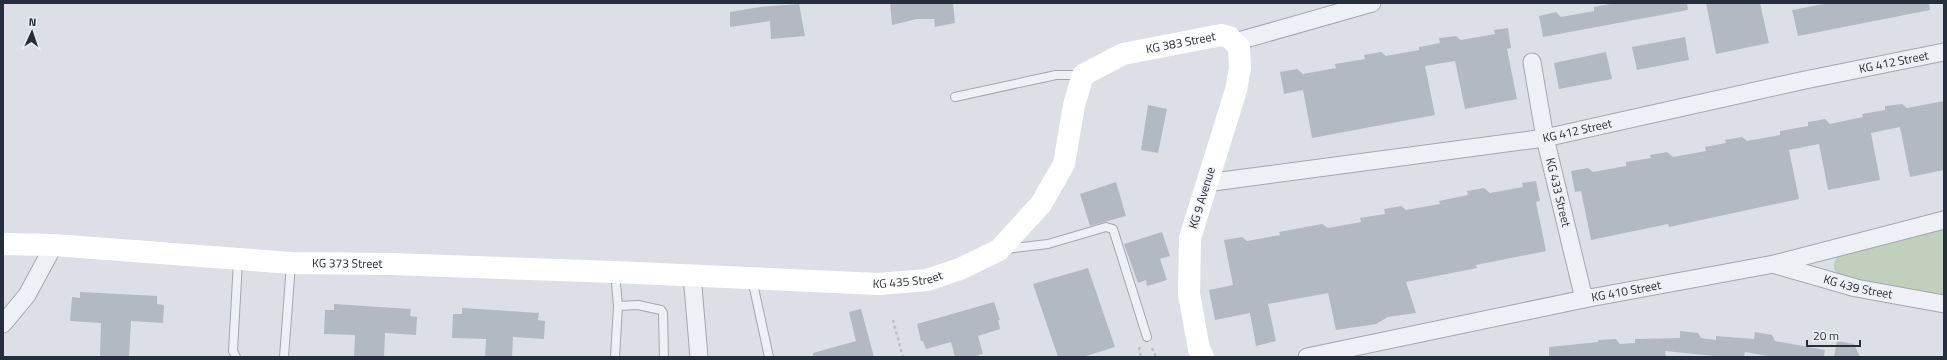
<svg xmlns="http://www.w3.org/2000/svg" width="1947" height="360" font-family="'Titillium Web',sans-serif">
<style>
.green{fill:#c1d0bd}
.building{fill:#b3b9c3}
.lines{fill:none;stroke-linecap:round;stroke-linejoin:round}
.lane-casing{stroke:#a1a7b0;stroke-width:10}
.street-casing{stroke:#a1a7b0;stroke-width:19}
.path{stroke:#babec5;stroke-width:2.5;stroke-dasharray:3 3;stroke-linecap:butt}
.lane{stroke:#eef0f5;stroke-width:8}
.street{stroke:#eef0f5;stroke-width:17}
.secondary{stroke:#fff;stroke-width:22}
.labels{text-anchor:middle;stroke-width:3;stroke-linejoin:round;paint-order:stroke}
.street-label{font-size:12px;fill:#252e3c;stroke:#ebeff4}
</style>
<rect width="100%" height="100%" fill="#dce0e6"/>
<path class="green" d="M1944,227V300L1843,278C1833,273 1831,264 1838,256Z"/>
<path class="building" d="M890,3H953L955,23L935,27L934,19H917L892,25Z
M1615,3H1687L1688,10L1543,37L1539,16L1556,12L1561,17L1594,11V7Z
M1706,3H1760L1769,43L1716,54Z
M1829,3H1929L1930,10L1798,36L1792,10Z
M799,4L805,36L771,39L770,21L730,27V12L760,7Z
M1508,28L1511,48L1507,49L1517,99L1465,109L1455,61L1425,66L1435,115L1312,138L1303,90L1284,94L1280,72L1297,69L1303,74L1336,68L1335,64L1365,59L1364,55L1381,52L1386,56L1419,50V47L1440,43L1439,38L1456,36L1461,40L1495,34L1494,30Z
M1685,37L1689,60L1637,70L1632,47Z
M1606,52L1612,79L1559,89L1554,63Z
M1944,101V170L1910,177L1900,127L1871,133L1880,180L1828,190L1819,144L1789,150L1799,199L1669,227L1668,224L1591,240L1581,191L1575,192L1571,171L1588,168L1593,172L1626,166V162L1651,158L1650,155L1667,152L1673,157L1706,151L1705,147L1726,143L1725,140L1742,137L1747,141L1780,135V131L1808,126V122L1825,119L1830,124L1863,117L1862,114L1885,110V106L1902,104L1907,108Z
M1148,105L1167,109L1158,153L1141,150Z
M1536,181L1540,201L1536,202L1546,251L1476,265L1477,268L1406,282L1416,313L1388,317L1376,324L1336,330L1328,293L1268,304L1276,341L1256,346L1250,313L1215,320L1209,290L1233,285L1224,240L1242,237L1247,241L1280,235L1279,232L1322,224L1328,228L1361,222L1360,218L1385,214L1384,209L1401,206L1406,210L1440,204L1439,201L1468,195L1467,191L1484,188L1490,193L1523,187L1522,183Z
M1116,182L1126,216L1090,226L1080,194Z
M1162,232L1170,256L1160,259L1167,280L1147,286L1146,280L1138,283L1124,244Z
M1088,268L1115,347L1083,357H1058L1033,284Z
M80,292L157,296V304L164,305L163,323L131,321L129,357H100L101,323L70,321L72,297L80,298Z
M994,302L1000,320H998L1000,329L978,336L983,354L972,357H955L951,342L926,349L923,341H921L917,324Z
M334,304L411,309L410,316L417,317L416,335L385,333L384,357H354L355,335L324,334L325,310H334Z
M462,308L539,313L538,320L545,321L544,339L513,337L512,357H485L486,339L452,338L453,314H462Z
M861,309L874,357H813V353L856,341L849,312Z
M1680,331L1698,333L1701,338L1716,340V336L1754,339L1755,332L1772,335L1775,341L1825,350L1824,357H1773L1745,352L1744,357H1724L1665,351L1666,357H1549V347L1598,342V340L1616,339L1620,344L1635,343V339L1680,338Z
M1837,341L1854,344L1860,357H1834Z"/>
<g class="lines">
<defs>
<path id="lane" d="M955,97L1056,75H1081
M1006,249L1048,244L1106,227L1113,229L1147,337
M615,272L618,306L615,357
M752,279L769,357
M618,306L638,305L661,310L663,313L664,357
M236,357L233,351L238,261
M284,357L291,264"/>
<g id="street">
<path d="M1235,42L1372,3"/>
<path id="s1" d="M1532,62L1545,138L1584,299"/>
<path id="s2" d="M1206,183L1545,138L1805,80L1944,52"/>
<path id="s3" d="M1776,265L1856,288L1944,304"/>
<path d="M692,275L699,357"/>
<path d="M3,324L27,295L54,245"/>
<path id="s4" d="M1307,357L1584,299L1774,264L1944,220"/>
</g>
</defs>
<use href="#lane" class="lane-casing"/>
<use href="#street" class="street-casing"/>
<path class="path" d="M893,320L903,357
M1139,347L1141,357
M1152,348L1156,357"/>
<use href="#lane" class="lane"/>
<use href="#street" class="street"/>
<path class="secondary" id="s5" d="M3,244L54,245L291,263L391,264L615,272L879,284L927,280L960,269L999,250L1041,204L1064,164L1074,105L1083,75L1123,54L1221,35L1229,37L1239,47L1240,68L1236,90L1190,238L1189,294L1199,349L1203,357"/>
</g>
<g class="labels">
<g class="street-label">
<text dy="4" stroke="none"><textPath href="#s5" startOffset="1307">KG 383 Street</textPath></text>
<text dy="4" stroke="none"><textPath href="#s2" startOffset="699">KG 412 Street</textPath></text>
<text dy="4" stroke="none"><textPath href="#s2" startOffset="375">KG 412 Street</textPath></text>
<text dy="4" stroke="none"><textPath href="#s1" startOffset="133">KG 433 Street</textPath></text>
<text transform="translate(1202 198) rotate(-73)" y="4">KG 9 Avenue</text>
<text dy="4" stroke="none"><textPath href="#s5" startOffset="345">KG 373 Street</textPath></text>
<text dy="4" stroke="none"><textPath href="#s5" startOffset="906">KG 435 Street</textPath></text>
<text dy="4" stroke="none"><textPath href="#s3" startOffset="85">KG 439 Street</textPath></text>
<text dy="4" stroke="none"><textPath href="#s4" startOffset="326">KG 410 Street</textPath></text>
</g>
</g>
<rect width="1947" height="360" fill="none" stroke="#252e3c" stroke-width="8"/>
<g transform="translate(32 32) rotate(3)" stroke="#ebeff4" stroke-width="3" paint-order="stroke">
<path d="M0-3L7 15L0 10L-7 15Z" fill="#252e3c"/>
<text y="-6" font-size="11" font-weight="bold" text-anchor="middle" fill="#252e3c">N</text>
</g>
<path d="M1807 340v6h53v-6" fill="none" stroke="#252e3c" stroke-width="2"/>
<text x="1813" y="340" font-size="12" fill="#252e3c" stroke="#ebeff4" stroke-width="3" paint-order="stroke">20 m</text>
</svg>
